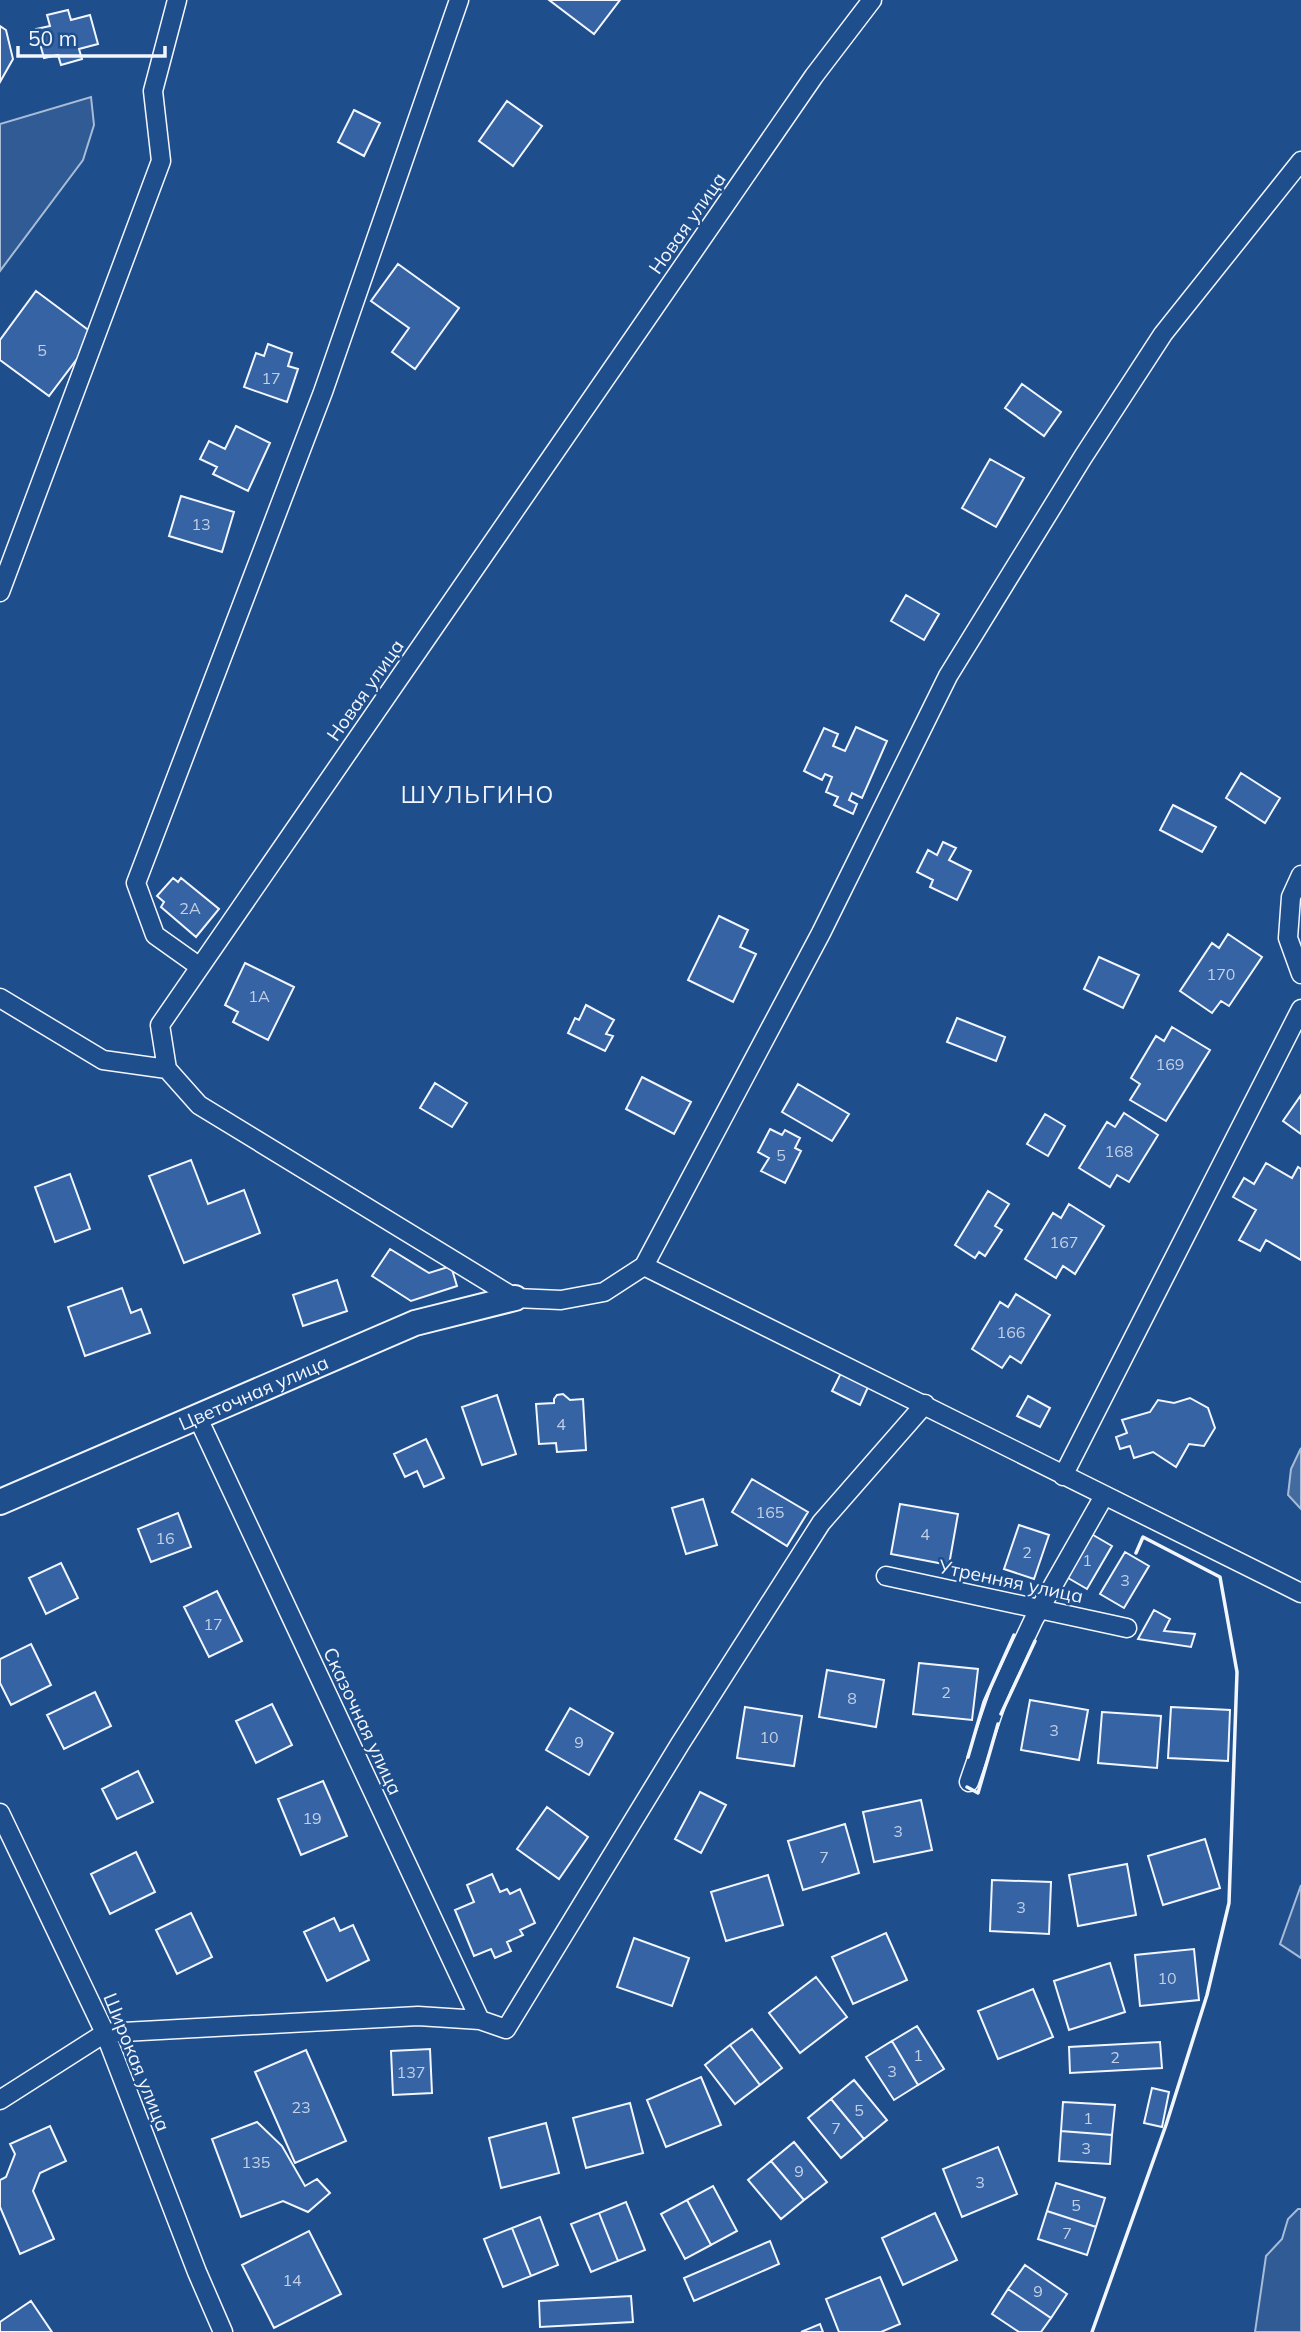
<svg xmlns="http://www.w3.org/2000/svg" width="1301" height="2332" font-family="Mulish,sans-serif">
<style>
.green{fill:#305b95;stroke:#a8bbd7;stroke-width:2}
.water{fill:#446ba0;stroke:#a8bbd7;stroke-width:2}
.building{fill:#3563a3;stroke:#f2f6ff;stroke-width:2}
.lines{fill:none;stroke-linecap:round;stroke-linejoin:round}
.street-casing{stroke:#f2f6ff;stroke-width:21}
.secondary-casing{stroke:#f2f6ff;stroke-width:28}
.street{stroke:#1f4e8c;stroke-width:18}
.secondary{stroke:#1f4e8c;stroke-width:24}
.wall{stroke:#f2f6ff;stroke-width:3.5}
.labels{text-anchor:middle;stroke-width:5;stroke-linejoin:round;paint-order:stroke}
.number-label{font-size:16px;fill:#c3d1e8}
.street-label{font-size:19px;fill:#f2f6ff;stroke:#1f4e8c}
.quarter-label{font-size:23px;letter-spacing:2px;fill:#f2f6ff;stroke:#1f4e8c}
</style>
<rect width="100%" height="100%" fill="#1f4e8c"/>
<path class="green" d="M91,97L94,125L83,160L0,271V124Z
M1301,1885V1958L1280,1944Z
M1298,2209H1301V2332H1255L1266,2256L1282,2239L1288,2219Z"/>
<path class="water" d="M1301,1448V1509L1288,1495L1291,1469Z"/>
<path class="building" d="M549,0H620L594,34Z
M68,10L71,20L90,15L98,44L79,49L82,59L61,65L58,55L44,58L36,29L50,26L47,15Z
M0,26L6,30L13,59L0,82Z
M507,101L542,126L513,166L479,141Z
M354,110L380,123L364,156L338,142Z
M398,264L459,308L415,369L392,352L409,328L371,301Z
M36,291L95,335L49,396L0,360V340Z
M268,344L292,353L288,366L298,369L287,402L244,387L256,353L264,356Z
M1022,384L1061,412L1044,436L1005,408Z
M236,426L270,443L248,491L213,474L217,467L200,459L209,441L225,449Z
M990,459L1024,478L996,527L962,508Z
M181,496L234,512L222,552L169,536Z
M906,595L939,614L924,640L891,621Z
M856,727L887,741L862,798L852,793L849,800L857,804L853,814L834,805L838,797L826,792L832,777L825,774L822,780L804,771L824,728L838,734L833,746L845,751Z
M1241,773L1280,798L1265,823L1226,798Z
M1173,805L1216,827L1202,852L1160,830Z
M943,842L956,848L949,860L971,871L957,900L930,887L933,880L917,872L928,850L937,855Z
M173,878L178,882L181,878L219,909L196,937L161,907L164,902L157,896Z
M719,916L748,930L740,947L756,954L733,1002L688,980Z
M1228,934L1262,957L1229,1006L1221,1001L1212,1013L1180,991L1212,943L1219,948Z
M1099,957L1139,975L1123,1008L1084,989Z
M245,963L294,987L268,1040L233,1022L238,1012L225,1005Z
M586,1005L614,1020L606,1034L613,1036L605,1051L568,1033L575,1018L579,1020Z
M957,1018L1005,1037L996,1061L947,1042Z
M1172,1027L1210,1050L1166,1121L1130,1100L1140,1084L1131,1078L1156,1036L1164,1041Z
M642,1077L691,1102L674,1134L626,1109Z
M435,1083L467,1103L452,1127L420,1108Z
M798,1084L849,1114L832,1141L782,1112Z
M1301,1095V1134L1283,1121Z
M1124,1113L1158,1135L1129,1182L1117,1175L1110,1187L1079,1168L1107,1122L1115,1127Z
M1045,1114L1065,1126L1048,1156L1027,1144Z
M770,1129L782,1135L785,1130L800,1138L795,1148L801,1151L785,1183L761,1171L769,1158L758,1152Z
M191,1160L208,1204L244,1190L260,1233L184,1263L149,1176Z
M1266,1163L1292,1178L1298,1167L1301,1169V1260L1266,1240L1260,1251L1239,1240L1256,1210L1233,1197L1244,1178L1254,1184Z
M70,1174L90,1229L55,1242L35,1187Z
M988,1191L1009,1204L995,1226L1002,1230L985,1256L979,1252L975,1258L955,1245Z
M1069,1204L1104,1226L1075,1274L1063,1266L1056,1278L1025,1259L1053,1213L1061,1218Z
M390,1249L429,1273L451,1266L457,1286L411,1301L372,1276Z
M337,1280L347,1311L303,1326L293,1295Z
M122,1288L131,1313L141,1309L150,1333L85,1356L68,1307Z
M1016,1294L1050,1315L1021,1363L1010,1356L1002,1368L972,1349L1000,1302L1008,1307Z
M842,1371L869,1385L860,1405L832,1391Z
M563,1394L570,1400L583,1399L586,1450L557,1452L556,1443L539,1444L536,1404L554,1403V1399L557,1395Z
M497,1395L516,1454L482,1465L462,1407Z
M1028,1396L1050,1408L1040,1427L1017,1416Z
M1190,1398L1208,1408L1215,1428L1204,1446L1189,1444L1176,1467L1153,1452L1134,1458L1130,1446L1120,1449L1116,1437L1127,1433L1122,1420L1150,1412L1158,1400L1174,1403Z
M426,1439L444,1478L424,1487L417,1471L405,1477L394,1454Z
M752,1479L808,1512L787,1546L732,1512Z
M703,1499L717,1545L686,1554L672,1508Z
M900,1504L958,1514L949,1565L891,1554Z
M178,1513L191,1547L151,1562L138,1529Z
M1019,1525L1049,1535L1034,1579L1004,1569Z
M1088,1532L1112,1546L1087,1589L1063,1575Z
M1125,1552L1149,1566L1124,1608L1100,1594Z
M61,1563L78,1598L46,1614L29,1578Z
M217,1591L242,1641L209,1657L184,1607Z
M1154,1610L1170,1619L1164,1631L1195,1634L1191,1647L1138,1639Z
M31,1644L51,1685L11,1705L0,1683V1659Z
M919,1663L978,1669L972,1720L913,1714Z
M827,1670L884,1680L876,1727L819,1717Z
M95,1692L111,1726L64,1749L47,1715Z
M1030,1700L1088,1710L1079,1760L1021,1750Z
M272,1704L292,1745L256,1763L236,1721Z
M745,1707L802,1716L794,1766L737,1758Z
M1171,1707L1230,1710L1228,1761L1168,1758Z
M570,1708L613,1733L589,1775L546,1750Z
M1102,1712L1161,1716L1157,1768L1098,1763Z
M138,1771L153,1802L117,1819L102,1789Z
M323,1781L347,1836L301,1855L278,1799Z
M700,1792L726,1805L701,1853L675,1839Z
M921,1800L932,1850L874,1862L863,1812Z
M547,1807L588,1837L559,1879L517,1849Z
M845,1824L859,1873L803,1890L788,1841Z
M1205,1839L1220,1888L1163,1905L1148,1856Z
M136,1852L155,1892L110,1914L91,1874Z
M1127,1864L1136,1915L1078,1926L1069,1875Z
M492,1874L500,1892L507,1889L510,1894L520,1889L535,1923L520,1930L523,1935L507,1942L511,1951L495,1958L491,1949L474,1956L455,1910L474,1902L467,1885Z
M768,1875L783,1925L726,1941L711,1892Z
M992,1880L1051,1882L1049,1934L990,1931Z
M191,1913L212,1957L177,1974L156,1930Z
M334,1918L340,1931L353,1925L369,1960L327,1981L304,1932Z
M886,1933L907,1980L853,2004L832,1957Z
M634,1938L689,1958L672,2006L617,1987Z
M1194,1949L1199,2000L1140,2006L1135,1955Z
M1110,1963L1125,2012L1069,2030L1054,1981Z
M816,1977L847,2017L800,2053L769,2013Z
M1033,1989L1053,2037L998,2059L978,2011Z
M917,2026L944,2069L918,2085L892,2041Z
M752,2029L782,2068L760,2085L730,2045Z
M892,2041L918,2085L894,2100L866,2057Z
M1160,2042L1162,2068L1070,2073L1069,2047Z
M730,2045L760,2085L735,2104L705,2065Z
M430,2049L432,2093L393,2095L391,2051Z
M306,2050L346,2141L295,2163L255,2072Z
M701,2077L721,2125L666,2147L647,2100Z
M854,2080L887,2120L864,2139L831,2099Z
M1152,2088L1169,2092L1162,2127L1144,2123Z
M831,2099L864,2139L841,2158L808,2118Z
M1063,2102L1115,2105L1112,2135L1061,2131Z
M630,2103L643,2153L586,2168L573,2118Z
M257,2122L282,2146L305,2186L317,2179L330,2193L308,2212L283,2201L241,2217L212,2139Z
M546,2123L559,2173L501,2188L489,2138Z
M50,2126L66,2161L40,2173L33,2191L54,2239L20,2254L0,2207V2180L6,2177L15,2154L10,2144Z
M1061,2131L1112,2135L1110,2164L1059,2161Z
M794,2142L827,2182L804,2200L771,2161Z
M998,2147L1017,2194L962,2217L943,2169Z
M771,2161L804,2200L781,2219L748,2180Z
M1056,2183L1105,2198L1096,2227L1047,2211Z
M713,2186L737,2231L711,2245L687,2200Z
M687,2200L711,2245L685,2259L661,2214Z
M626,2202L645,2250L618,2261L599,2213Z
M1047,2211L1096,2227L1087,2255L1038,2239Z
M599,2213L618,2261L591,2272L571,2224Z
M935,2213L957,2260L903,2285L882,2238Z
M540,2217L558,2265L531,2276L512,2228Z
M512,2228L531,2276L503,2287L484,2239Z
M309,2231L341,2294L274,2328L242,2265Z
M770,2241L779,2264L694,2301L684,2278Z
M1025,2265L1067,2294L1051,2318L1008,2289Z
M880,2277L900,2324L881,2332H839L826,2299Z
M1008,2289L1051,2318L1041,2332H1019L992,2314Z
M631,2296L633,2322L540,2327L539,2301Z
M31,2301L52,2332H0V2322Z
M820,2324L823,2332H801Z"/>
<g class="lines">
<defs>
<path id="street" d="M872,0L814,76L160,1025L167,1069L199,1105L515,1298L561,1300L604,1292L644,1266L821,933L948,676L1083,457L1163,334L1301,161
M0,592L161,161L153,91L177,0
M1301,875L1291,897L1288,938L1301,974
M200,967L155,935L136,883L323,392L459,0
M0,998L103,1060L167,1069
M644,1266L1301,1593
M197,1416L480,2020L506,2029L680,1744L821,1523L925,1404
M1063,1476L1301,1009
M886,1576L1127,1628
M969,1782L1001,1689L1034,1619L1104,1496
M0,1813L105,2033L197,2272L223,2332
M0,2100L105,2033L418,2016L480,2020"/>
<g id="secondary">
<path id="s1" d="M0,1502L415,1323L515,1298"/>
</g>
</defs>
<use href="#street" class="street-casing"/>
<use href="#secondary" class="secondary-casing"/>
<use href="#street" class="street"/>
<use href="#secondary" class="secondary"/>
<path class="wall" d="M1001,1714L1035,1641
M968,1757L984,1702L1014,1635
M967,1787L978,1793L998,1724
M1092,2332L1166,2125L1207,1995L1229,1903L1237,1672L1220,1577L1143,1537L1136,1553"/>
</g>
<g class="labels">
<g class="number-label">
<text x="42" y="356">5</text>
<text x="271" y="384">17</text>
<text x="201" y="530">13</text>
<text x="190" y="914">2А</text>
<text x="1221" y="980">170</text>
<text x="259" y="1002">1А</text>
<text x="1170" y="1070">169</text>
<text x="1119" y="1157">168</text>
<text x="781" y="1161">5</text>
<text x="1064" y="1248">167</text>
<text x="1011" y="1338">166</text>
<text x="561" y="1430">4</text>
<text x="770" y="1518">165</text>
<text x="925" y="1540">4</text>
<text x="165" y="1544">16</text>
<text x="1027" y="1558">2</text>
<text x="1087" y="1566">1</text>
<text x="1125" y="1586">3</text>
<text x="213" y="1630">17</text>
<text x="946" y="1698">2</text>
<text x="852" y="1704">8</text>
<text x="1054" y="1736">3</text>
<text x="769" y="1743">10</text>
<text x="579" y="1748">9</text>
<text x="312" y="1824">19</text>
<text x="898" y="1837">3</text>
<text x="824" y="1863">7</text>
<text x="1021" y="1913">3</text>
<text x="1167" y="1984">10</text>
<text x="918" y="2061">1</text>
<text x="1115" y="2063">2</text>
<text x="892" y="2077">3</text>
<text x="411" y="2078">137</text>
<text x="301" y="2113">23</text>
<text x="859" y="2116">5</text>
<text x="1088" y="2124">1</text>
<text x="836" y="2134">7</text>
<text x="1086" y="2154">3</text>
<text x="256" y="2168">135</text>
<text x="799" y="2177">9</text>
<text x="980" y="2188">3</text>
<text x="1076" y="2211">5</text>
<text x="1067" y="2239">7</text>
<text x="292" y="2286">14</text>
<text x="1038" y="2297">9</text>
</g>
<g class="street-label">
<text transform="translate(687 223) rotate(-55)" y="7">Новая улица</text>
<text transform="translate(365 690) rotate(-55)" y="7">Новая улица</text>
<text dy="7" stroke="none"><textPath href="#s1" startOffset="276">Цветочная улица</textPath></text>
<text transform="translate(1011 1581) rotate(12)" y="7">Утренняя улица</text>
<text transform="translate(363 1721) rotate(65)" y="7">Сказочная улица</text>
<text transform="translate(137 2062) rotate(68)" y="7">Широкая улица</text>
</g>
<g class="quarter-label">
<text x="478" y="803">ШУЛЬГИНО</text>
</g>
</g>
<path d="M18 46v10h147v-10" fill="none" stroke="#f2f6ff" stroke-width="3.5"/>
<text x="28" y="46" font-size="21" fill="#f2f6ff" stroke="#1f4e8c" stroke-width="5" paint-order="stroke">50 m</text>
</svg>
